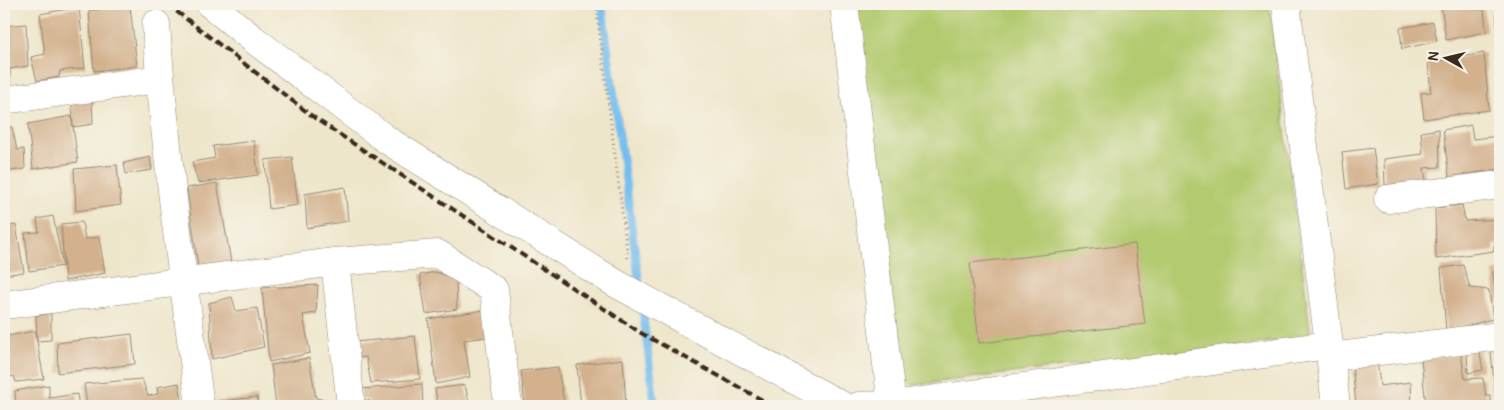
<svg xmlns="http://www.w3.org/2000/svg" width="1504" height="410" font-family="Pangolin,sans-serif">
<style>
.green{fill:#b3ca6f;stroke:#777a46}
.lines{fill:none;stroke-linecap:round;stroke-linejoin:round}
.stream{stroke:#75bded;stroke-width:8}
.building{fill:#d3b18d}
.minor-casing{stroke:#948874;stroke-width:29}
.path{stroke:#948874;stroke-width:3;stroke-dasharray:1 4;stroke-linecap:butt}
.minor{stroke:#fff;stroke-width:28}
.rail{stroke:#3b2a1e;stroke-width:4;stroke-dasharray:8 4;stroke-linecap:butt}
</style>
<rect width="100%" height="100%" fill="#f7f3e8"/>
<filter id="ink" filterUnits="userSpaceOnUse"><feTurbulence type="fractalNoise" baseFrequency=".02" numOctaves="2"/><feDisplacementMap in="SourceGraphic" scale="10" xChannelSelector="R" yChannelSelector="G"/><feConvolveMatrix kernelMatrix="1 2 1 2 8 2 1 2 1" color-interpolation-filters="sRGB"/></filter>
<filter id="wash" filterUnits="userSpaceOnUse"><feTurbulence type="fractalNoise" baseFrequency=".0096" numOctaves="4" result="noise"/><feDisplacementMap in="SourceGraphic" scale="20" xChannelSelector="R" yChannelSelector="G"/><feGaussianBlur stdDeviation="1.12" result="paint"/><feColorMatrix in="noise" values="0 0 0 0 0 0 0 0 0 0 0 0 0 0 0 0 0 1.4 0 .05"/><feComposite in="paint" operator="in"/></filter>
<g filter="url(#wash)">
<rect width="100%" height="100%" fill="#eee6cb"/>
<path class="green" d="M855,4H1269L1311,337L913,385L901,377Z"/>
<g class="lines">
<path class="stream" d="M602,4L640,289
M642,306L655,406"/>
</g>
<g id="blocks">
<path class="building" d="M1441,4H1469L1470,9H1484L1486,32L1446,40Z
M1496,4H1500V26L1497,27Z
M130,6L137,66L94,71L89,11Z
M79,7L85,68L60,71L59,77L37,81L31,57L45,54L40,14Z
M1433,22L1437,41L1402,49L1400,28Z
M26,24L28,66L10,69V84H4V26Z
M1484,53L1489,110L1424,119L1421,93L1431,92L1428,63Z
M92,99L93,124L73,127L78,162L33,169L28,124L71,116L73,127L72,103Z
M1471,125L1473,139L1500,136V169L1449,177L1443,130Z
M12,127L17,150L24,149L25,169L4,172V128Z
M1439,129L1440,167L1424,168L1426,182L1385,185L1384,159L1423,154L1421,132Z
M254,141L258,175L198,183L192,162L215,158L213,146Z
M1373,148L1378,184L1346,189L1342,152Z
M150,157L152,170L126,174L124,163Z
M292,157L298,205L269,209L265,160Z
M117,165L121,205L76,211L74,169Z
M217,183L231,262L198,266L187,188Z
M345,187L348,221L307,228L305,194Z
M1462,205L1465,221L1500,219V244L1494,245V251L1436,259L1435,208Z
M53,216L63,266L29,271L25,233L39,232L37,219Z
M82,222L85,239L99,237L105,273L65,281L61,224Z
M16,225L24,272L4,275V227Z
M1135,244L1145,324L979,343L970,263Z
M1463,265L1470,288L1489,290L1493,319L1446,331L1441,268Z
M1500,270V301L1496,302L1493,272Z
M435,272L456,278L457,309L426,314L420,275Z
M318,285L316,313L303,315L310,353L269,362L262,288Z
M232,297L236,311L257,308L264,347L212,359L209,303Z
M484,310L487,337L464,340L470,377L436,384L428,319Z
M51,313V340L37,341L36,316Z
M35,331L44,379L16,382L14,376L4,377V348H5L7,336Z
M132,334L135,364L58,373L57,343Z
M415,336L420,379L371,383L366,357L356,358L355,342Z
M1500,341V402H1496L1490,342Z
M1479,349L1483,370L1468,373L1467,350Z
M1461,354L1465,379L1483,378L1486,396H1490L1492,405L1482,406H1426L1421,359Z
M309,358L316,398L332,401V406H276L271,365Z
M623,359L626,406H581L577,365Z
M1377,360L1380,386L1411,382L1412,406H1356L1352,364Z
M558,367L564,403H578L579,406H525L521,371Z
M142,379L148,396L158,394L157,387L179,383L183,406H160V404L155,406H87L84,384Z
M422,384L423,406H372L370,401L361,399V389Z
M49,385V398L77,394L79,406H16L15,391Z
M465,385L470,406H438L435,389Z
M257,397L258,406H214L213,402Z
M1032,402L1033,406H1008V405Z
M15,403V406H4V405Z"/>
</g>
</g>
<g filter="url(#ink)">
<use href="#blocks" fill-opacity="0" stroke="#948874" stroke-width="1"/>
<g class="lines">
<defs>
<path id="minor" d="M210,4L253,39L387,140L615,283L843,406
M844,4L892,406
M156,24C165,152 183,279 200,406
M4,100L160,79
M1388,199L1500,185
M335,262L351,406
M4,305L335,262L438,254L494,290L508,406
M1329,345L1336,406
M1331,357L1500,336
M859,406L892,405L1329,345L1286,4"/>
</defs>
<use href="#minor" class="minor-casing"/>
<path class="path" d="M596,4L628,259"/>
<use href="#minor" class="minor"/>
<path class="rail" d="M167,4L316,119L641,333L773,406"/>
</g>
</g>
<rect width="1504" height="410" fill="none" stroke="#f7f3e8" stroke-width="20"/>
<g transform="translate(1446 58) rotate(278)" stroke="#f7f3e8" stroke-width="4" paint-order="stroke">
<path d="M0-4L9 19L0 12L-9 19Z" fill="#3b2a1e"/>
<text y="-8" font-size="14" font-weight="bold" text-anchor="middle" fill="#3b2a1e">N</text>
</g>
</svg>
